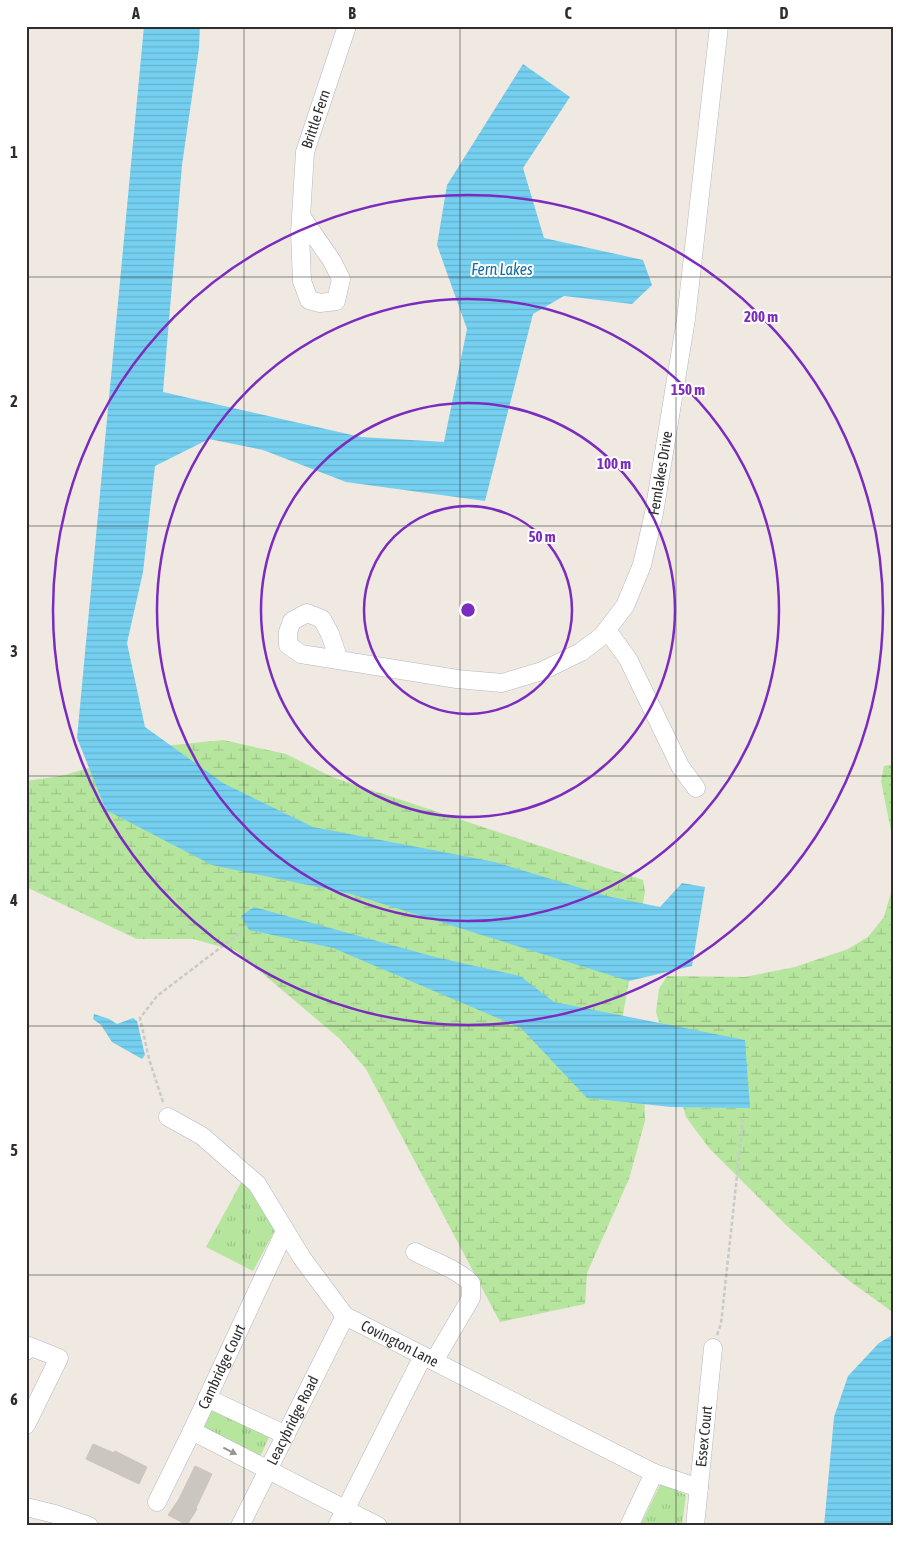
<svg xmlns="http://www.w3.org/2000/svg" width="920" height="1552" font-family="'Asap Condensed',sans-serif">
<style>
.wetland{fill:url(#wetland-marsh)}
.park{fill:url(#park-tufts)}
.water{fill:url(#water-rules)}
.building{fill:#cbc7bf;stroke:#cbc5ba}
.lines{fill:none;stroke-linecap:round;stroke-linejoin:round}
.minor-casing{stroke:#b4b7c1;stroke-width:19}
.path{stroke:#c9c9c9;stroke-width:2.5;stroke-dasharray:4 2.5;stroke-linecap:butt}
.minor{stroke:#fff;stroke-width:18}
.oneway{fill:#969696}
.grid{fill:none;stroke:#2e2e2e;stroke-width:1;stroke-opacity:0.55}
.ring{fill:none;stroke:#7b2cbf;stroke-width:2.5}
.labels{text-anchor:middle;stroke-width:4;stroke-linejoin:round;paint-order:stroke}
.street-label{font-size:15px;fill:#2e2e2e;stroke:#fff}
.water-label{font-size:16px;font-style:italic;fill:#0d6fa3;stroke:#fff}
.centre{fill:#7b2cbf;stroke:#fff;stroke-width:2.5}
.ring-label{font-size:15px;text-anchor:middle;font-weight:bold;fill:#7b2cbf;stroke:#fff;stroke-width:4;stroke-linejoin:round;paint-order:stroke}
.neatline{fill:none;stroke:#2e2e2e;stroke-width:2}
.grid-label{font-size:16px;text-anchor:middle;font-weight:bold;fill:#2e2e2e}
</style>
<defs>
<pattern id="wetland-marsh" width="20" height="14" patternUnits="userSpaceOnUse" patternTransform="scale(1.25)"><rect width="20" height="14" fill="#b6e59e"/><path d="M1 5h8M5 5V1M11 12h8M15 12V8" fill="none" stroke="#9dc588"/></pattern>
<pattern id="park-tufts" width="24" height="20" patternUnits="userSpaceOnUse" patternTransform="scale(1.25)"><rect width="24" height="20" fill="#b6e59e"/><path d="M3 7l-1-3M5 7V3M7 7l1-3M15 17l-1-3M17 17v-4M19 17l1-3" fill="none" stroke="#9dc588"/></pattern>
<pattern id="water-rules" width="6" height="5" patternUnits="userSpaceOnUse" patternTransform="scale(1.25)"><rect width="6" height="5" fill="#75cff0"/><path d="M0 2.5h6" fill="none" stroke="#66b2ce"/></pattern>
</defs>
<rect width="100%" height="100%" fill="#efe9e1"/>
<path class="wetland" d="M223,740L286,754L332,777L643,880L645,892L622,1020L644,1083L645,1121L629,1179L587,1273L585,1304L500,1322L366,1069L340,1039L236,951L193,939H137L26,887V781L61,776L164,746Z
M894,764V846L881,781L884,766Z
M894,882V1313L840,1274L785,1224L709,1148L686,1117L656,1012L659,989L667,976L745,977L795,967L848,949L868,937L884,917Z"/>
<path class="park" d="M243,1179L274,1213L275,1230L253,1271L206,1247Z
M210,1404L271,1433L258,1461L197,1431Z
M661,1483L686,1495L682,1526H640Z"/>
<path class="water" d="M144,26H200L199,48L182,165L163,392L361,437L444,442L467,329L437,245L447,185L523,64L570,97L523,168L544,238L643,260L652,285L632,304L564,296L533,314L485,501L346,482L263,450L209,439L155,466L143,572L127,643L145,727L223,783L313,827L495,862L607,896L660,907L682,883L705,887L692,966L629,981L351,894L212,865L106,810L77,738Z
M254,907L435,957L520,976L554,1002L745,1040L750,1108L671,1107L587,1098L521,1028L333,948L249,930L241,916Z
M94,1014L109,1019L117,1024L133,1018L137,1021L145,1055L142,1059L112,1042L101,1025L93,1019Z
M894,1334V1526H824L834,1417L848,1376L879,1343Z"/>
<path class="building" d="M93,1444L114,1453L115,1451L147,1467L139,1484L86,1459Z
M195,1466L212,1474L196,1508L197,1509L187,1525L168,1515L179,1499Z"/>
<g class="lines">
<defs>
<g id="minor">
<path id="s1" d="M301,216L332,261L341,279L336,301L320,303L309,300L302,281L300,233L305,152L347,26"/>
<path d="M607,630L628,659L680,766L696,788"/>
<path id="s2" d="M339,660L330,634L322,619L307,613L292,621L288,632V645L301,654L457,679L502,683L542,671L581,652L602,636L625,606L642,565L654,513L686,319L719,26"/>
<path id="s3" d="M168,1117L202,1136L257,1184L302,1258L345,1316L654,1473L699,1488"/>
<path d="M415,1252C433,1261 457,1269 471,1283V1298L434,1361"/>
<path d="M26,1351L29,1346L59,1358L26,1425"/>
<path d="M207,1398L286,1435"/>
<path d="M192,1431L378,1526"/>
<path id="s4" d="M157,1502L192,1431L285,1231"/>
<path d="M26,1507L55,1514L89,1526"/>
<path id="s5" d="M240,1526L345,1316"/>
<path d="M337,1526L423,1356"/>
<path d="M629,1526L654,1473"/>
<path id="s6" d="M695,1526L713,1348"/>
</g>
</defs>
<use href="#minor" class="minor-casing"/>
<path class="path" d="M163,1102L149,1059L140,1018L157,996L241,932
M717,1335L721,1324L743,1120"/>
<use href="#minor" class="minor"/>
</g>
<defs><path id="oneway-solid" d="M-6-.8H1V-3.2L6.5 0L1 3.2V.8H-6Z" transform="scale(1.25)"/></defs>
<use class="oneway" href="#oneway-solid" transform="translate(230 1451) rotate(27)"/>
<path class="grid" d="M244,26V1526M460,26V1526M676,26V1526M26,277H894M26,526H894M26,776H894M26,1026H894M26,1275H894"/>
<g class="ring">
<circle cx="468" cy="610" r="104"/>
<circle cx="468" cy="610" r="207"/>
<circle cx="468" cy="610" r="311"/>
<circle cx="468" cy="610" r="415"/>
</g>
<g class="labels">
<g class="street-label">
<text dy="5" stroke="none"><textPath href="#s1" startOffset="309">Brittle Fern</textPath></text>
<text dy="5" stroke="none"><textPath href="#s2" startOffset="609">Fernlakes Drive</textPath></text>
<text dy="5" stroke="none"><textPath href="#s3" startOffset="332">Covington Lane</textPath></text>
<text dy="5" stroke="none"><textPath href="#s4" startOffset="150">Cambridge Court</textPath></text>
<text dy="5" stroke="none"><textPath href="#s5" startOffset="118">Leacybridge Road</textPath></text>
<text dy="5" stroke="none"><textPath href="#s6" startOffset="90">Essex Court</textPath></text>
</g>
<g class="water-label">
<text x="502" y="275">Fern Lakes</text>
</g>
</g>
<circle cx="468" cy="610" r="8" class="centre"/>
<g class="ring-label">
<text x="761" y="322">200 m</text>
<text x="688" y="395">150 m</text>
<text x="614" y="469">100 m</text>
<text x="542" y="542">50 m</text>
</g>
<rect width="920" height="1552" fill="none" stroke="#ffffff" stroke-width="55"/>
<rect x="28" y="28" width="864" height="1496" class="neatline"/>
<g class="grid-label">
<text x="136" y="19">A</text>
<text x="352" y="19">B</text>
<text x="568" y="19">C</text>
<text x="784" y="19">D</text>
<text x="14" y="158">1</text>
<text x="14" y="407">2</text>
<text x="14" y="657">3</text>
<text x="14" y="906">4</text>
<text x="14" y="1156">5</text>
<text x="14" y="1405">6</text>
</g>
</svg>
